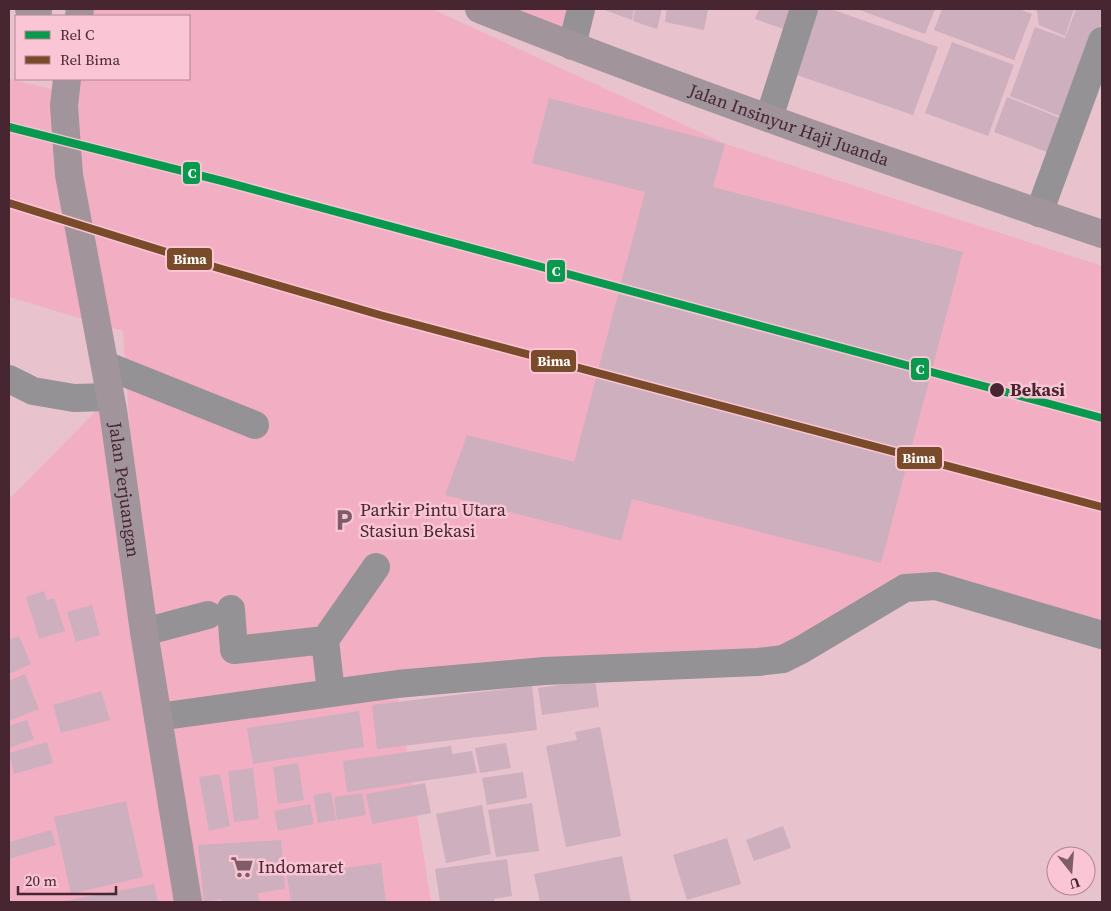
<svg xmlns="http://www.w3.org/2000/svg" width="1111" height="911" font-family="'Source Serif 4',serif">
<style>
.built{fill:#f2afc4}
.building{fill:#cdafbd}
.lines{fill:none;stroke-linecap:round;stroke-linejoin:round}
.minor{stroke:#949294;stroke-width:28}
.major{stroke:#a1949a;stroke-width:28}
.rail-1-casing{stroke:#fac5d4;stroke-width:11}
.rail-2-casing{stroke:#fac5d4;stroke-width:11}
.rail-1{stroke:#07994e;stroke-width:8}
.rail-2{stroke:#7a4b2a;stroke-width:8}
.stop-dot{fill:#472631;stroke:#fac5d4;stroke-width:2}
.labels{text-anchor:middle;stroke-width:5;stroke-linejoin:round;paint-order:stroke}
.street-label{font-size:18px;fill:#472631;stroke:#fac5d4}
.stop-label{font-size:18px;font-weight:bold;fill:#472631;stroke:#fac5d4;text-anchor:start}
.poi-label{font-size:18px;fill:#472631;stroke:#fac5d4;text-anchor:start}
.line-badge{stroke:#fac5d4;stroke-width:2}
.badge-label{font-size:14px;text-anchor:middle;font-weight:bold;fill:#fff}
</style>
<rect width="100%" height="100%" fill="#e8c2cd"/>
<path class="built" d="M79,9H432L726,144L1102,266V627L936,586L801,650L397,687L431,902H9V499L110,397L143,621L123,331L9,297V79L64,92L67,79H189V16H78Z
M479,9H581L572,46Z"/>
<path class="building" d="M602,9H634L632,20Z
M635,9H662L657,29L633,21Z
M667,9H708L704,30L665,22Z
M759,9H800L792,32L755,19Z
M814,9H831L938,47L913,115L791,73Z
M857,9H935L925,34Z
M942,9H1019L1032,14L1014,60L934,30Z
M1032,9H1074L1065,36L1039,25L1037,11Z
M1076,9H1102V21L1062,117L1010,96L1035,27L1065,38Z
M952,42L1014,65L988,136L925,113Z
M1007,97L1060,118L1047,152L994,132Z
M549,98L725,144L713,187L963,252L881,563L632,499L621,541L445,495L467,435L574,462L645,192L532,163Z
M44,591L47,600L54,598L65,631L39,639L26,597Z
M92,605L100,635L76,642L67,612Z
M19,636L31,664L9,674V640Z
M25,674L39,709L9,721V681Z
M595,680L599,707L542,715L538,688Z
M532,686L537,730L377,749L372,705Z
M101,691L110,720L61,733L53,705Z
M359,711L364,747L253,764L247,728Z
M27,720L34,739L9,748V726Z
M600,727L621,836L566,847L546,746L577,740L575,732Z
M47,742L53,763L14,774L9,753Z
M506,743L511,768L480,773L475,748Z
M451,746L452,754L472,751L477,773L347,792L343,761Z
M298,763L304,800L278,804L273,767Z
M253,768L259,819L234,822L228,771Z
M523,772L527,798L487,805L482,778Z
M220,774L230,826L209,831L199,777Z
M425,783L431,813L372,824L366,794Z
M331,792L336,820L318,823L313,795Z
M362,793L366,815L337,820L334,797Z
M126,801L143,877L71,894L54,817Z
M532,803L539,851L496,857L488,810Z
M310,804L314,824L278,831L274,811Z
M482,805L491,854L446,863L436,814Z
M783,826L791,848L754,861L746,840Z
M51,830L56,845L9,859V842Z
M727,838L741,884L687,900L673,855Z
M281,840L285,889L258,893L259,902H222V899L204,902L198,845Z
M622,856L631,902H540L534,874Z
M507,859L512,896L494,899V902H440L435,869Z
M381,863L386,902H291L287,876Z
M154,884L158,902H64V901Z"/>
<g class="lines">
<path class="minor" d="M572,46L581,9
M769,118L804,9
M1039,213L1102,41
M105,365L255,425
M9,379L33,391L74,398L110,397
M231,609L234,650L325,640L376,567
M144,632L208,615
M325,640L331,693
M158,717L397,684L544,671L758,662L783,659L801,650L905,588L936,586L1102,635"/>
<g class="major">
<path d="M29,9L38,11"/>
<path id="s1" d="M479,9C684,91 893,163 1102,234"/>
<path d="M79,16L80,9"/>
<path id="s2" d="M67,79L64,106L69,175L113,410L144,632L188,902"/>
</g>
<defs>
<path id="rail-1" d="M9,127L226,182L1102,418"/>
<path id="rail-2" d="M9,203L208,265L380,315L1102,507"/>
</defs>
<use href="#rail-1" class="rail-1-casing"/>
<use href="#rail-2" class="rail-2-casing"/>
<use href="#rail-1" class="rail-1"/>
<use href="#rail-2" class="rail-2"/>
</g>
<defs>
<symbol id="parking-bare" viewBox="-9 -9 18 18"><path d="M-3.5-5.5H1a3.5 3.5 0 0 1 0 7H-1V5.5H-3.5ZM-1-3.4V-.6H.8a1.4 1.4 0 0 0 0-2.8Z" fill="#7f5d68" stroke="#fac5d4" stroke-width="2.5" paint-order="stroke"/></symbol>
<symbol id="supermarket-bare" viewBox="-9 -9 18 18"><path d="M-6-5.5h2.5l.6 2H6L4.5 2H-2.5L-4.4-4H-6ZM-1.5 3.2a1.3 1.3 0 1 0 .1 0ZM3 3.2a1.3 1.3 0 1 0 .1 0Z" fill="#7f5d68" stroke="#fac5d4" stroke-width="2.5" paint-order="stroke"/></symbol>
</defs>
<g fill-rule="evenodd">
<use href="#parking-bare" x="328" y="504" width="32" height="32"/>
<use href="#supermarket-bare" x="226" y="851" width="32" height="32"/>
</g>
<circle class="stop-dot" cx="997" cy="390" r="8"/>
<g class="labels">
<g class="street-label">
<text dy="6" stroke="none"><textPath href="#s1" startOffset="331">Jalan Insinyur Haji Juanda</textPath></text>
<text dy="6" stroke="none"><textPath href="#s2" startOffset="416">Jalan Perjuangan</textPath></text>
</g>
<g class="stop-label">
<text x="1010" y="396">Bekasi</text>
</g>
<g class="poi-label">
<text x="360" y="516">Parkir Pintu Utara<tspan x="360" dy="21">Stasiun Bekasi</tspan></text>
<text x="258" y="873">Indomaret</text>
</g>
</g>
<g class="line-badge">
<rect x="182" y="161" width="19" height="24" rx="5" fill="#07994e"/>
<rect x="166" y="247" width="47" height="24" rx="5" fill="#7a4b2a"/>
<rect x="546" y="259" width="20" height="24" rx="5" fill="#07994e"/>
<rect x="530" y="349" width="47" height="24" rx="5" fill="#7a4b2a"/>
<rect x="910" y="357" width="20" height="24" rx="5" fill="#07994e"/>
<rect x="896" y="446" width="47" height="24" rx="5" fill="#7a4b2a"/>
</g>
<g class="badge-label">
<text x="192" y="178">C</text>
<text x="190" y="264">Bima</text>
<text x="556" y="276">C</text>
<text x="554" y="366">Bima</text>
<text x="920" y="374">C</text>
<text x="919" y="463">Bima</text>
</g>
<rect width="1111" height="911" fill="none" stroke="#472631" stroke-width="20"/>
<rect x="15" y="15" width="175" height="65" fill="#fac5d4" stroke="#b28593"/>
<rect x="25" y="31" width="25" height="8" fill="#07994e" stroke="#b28593"/>
<text x="60" y="40" font-size="15" fill="#472631">Rel C</text>
<rect x="25" y="56" width="25" height="8" fill="#7a4b2a" stroke="#b28593"/>
<text x="60" y="65" font-size="15" fill="#472631">Rel Bima</text>
<g transform="translate(1071 871) rotate(163)"><circle r="24" fill="#fac5d4" stroke="#b28593"/>
<path d="M0-4L9 19L0 12L-9 19Z" fill="#7f5d68"/>
<text y="-8" font-size="14" font-weight="bold" text-anchor="middle" fill="#472631">U</text>
</g>
<path d="M18 886v8h98v-8" fill="none" stroke="#472631" stroke-width="2.5"/>
<text x="25" y="886" font-size="15" fill="#472631" stroke="#fac5d4" stroke-width="4" paint-order="stroke">20 m</text>
</svg>
